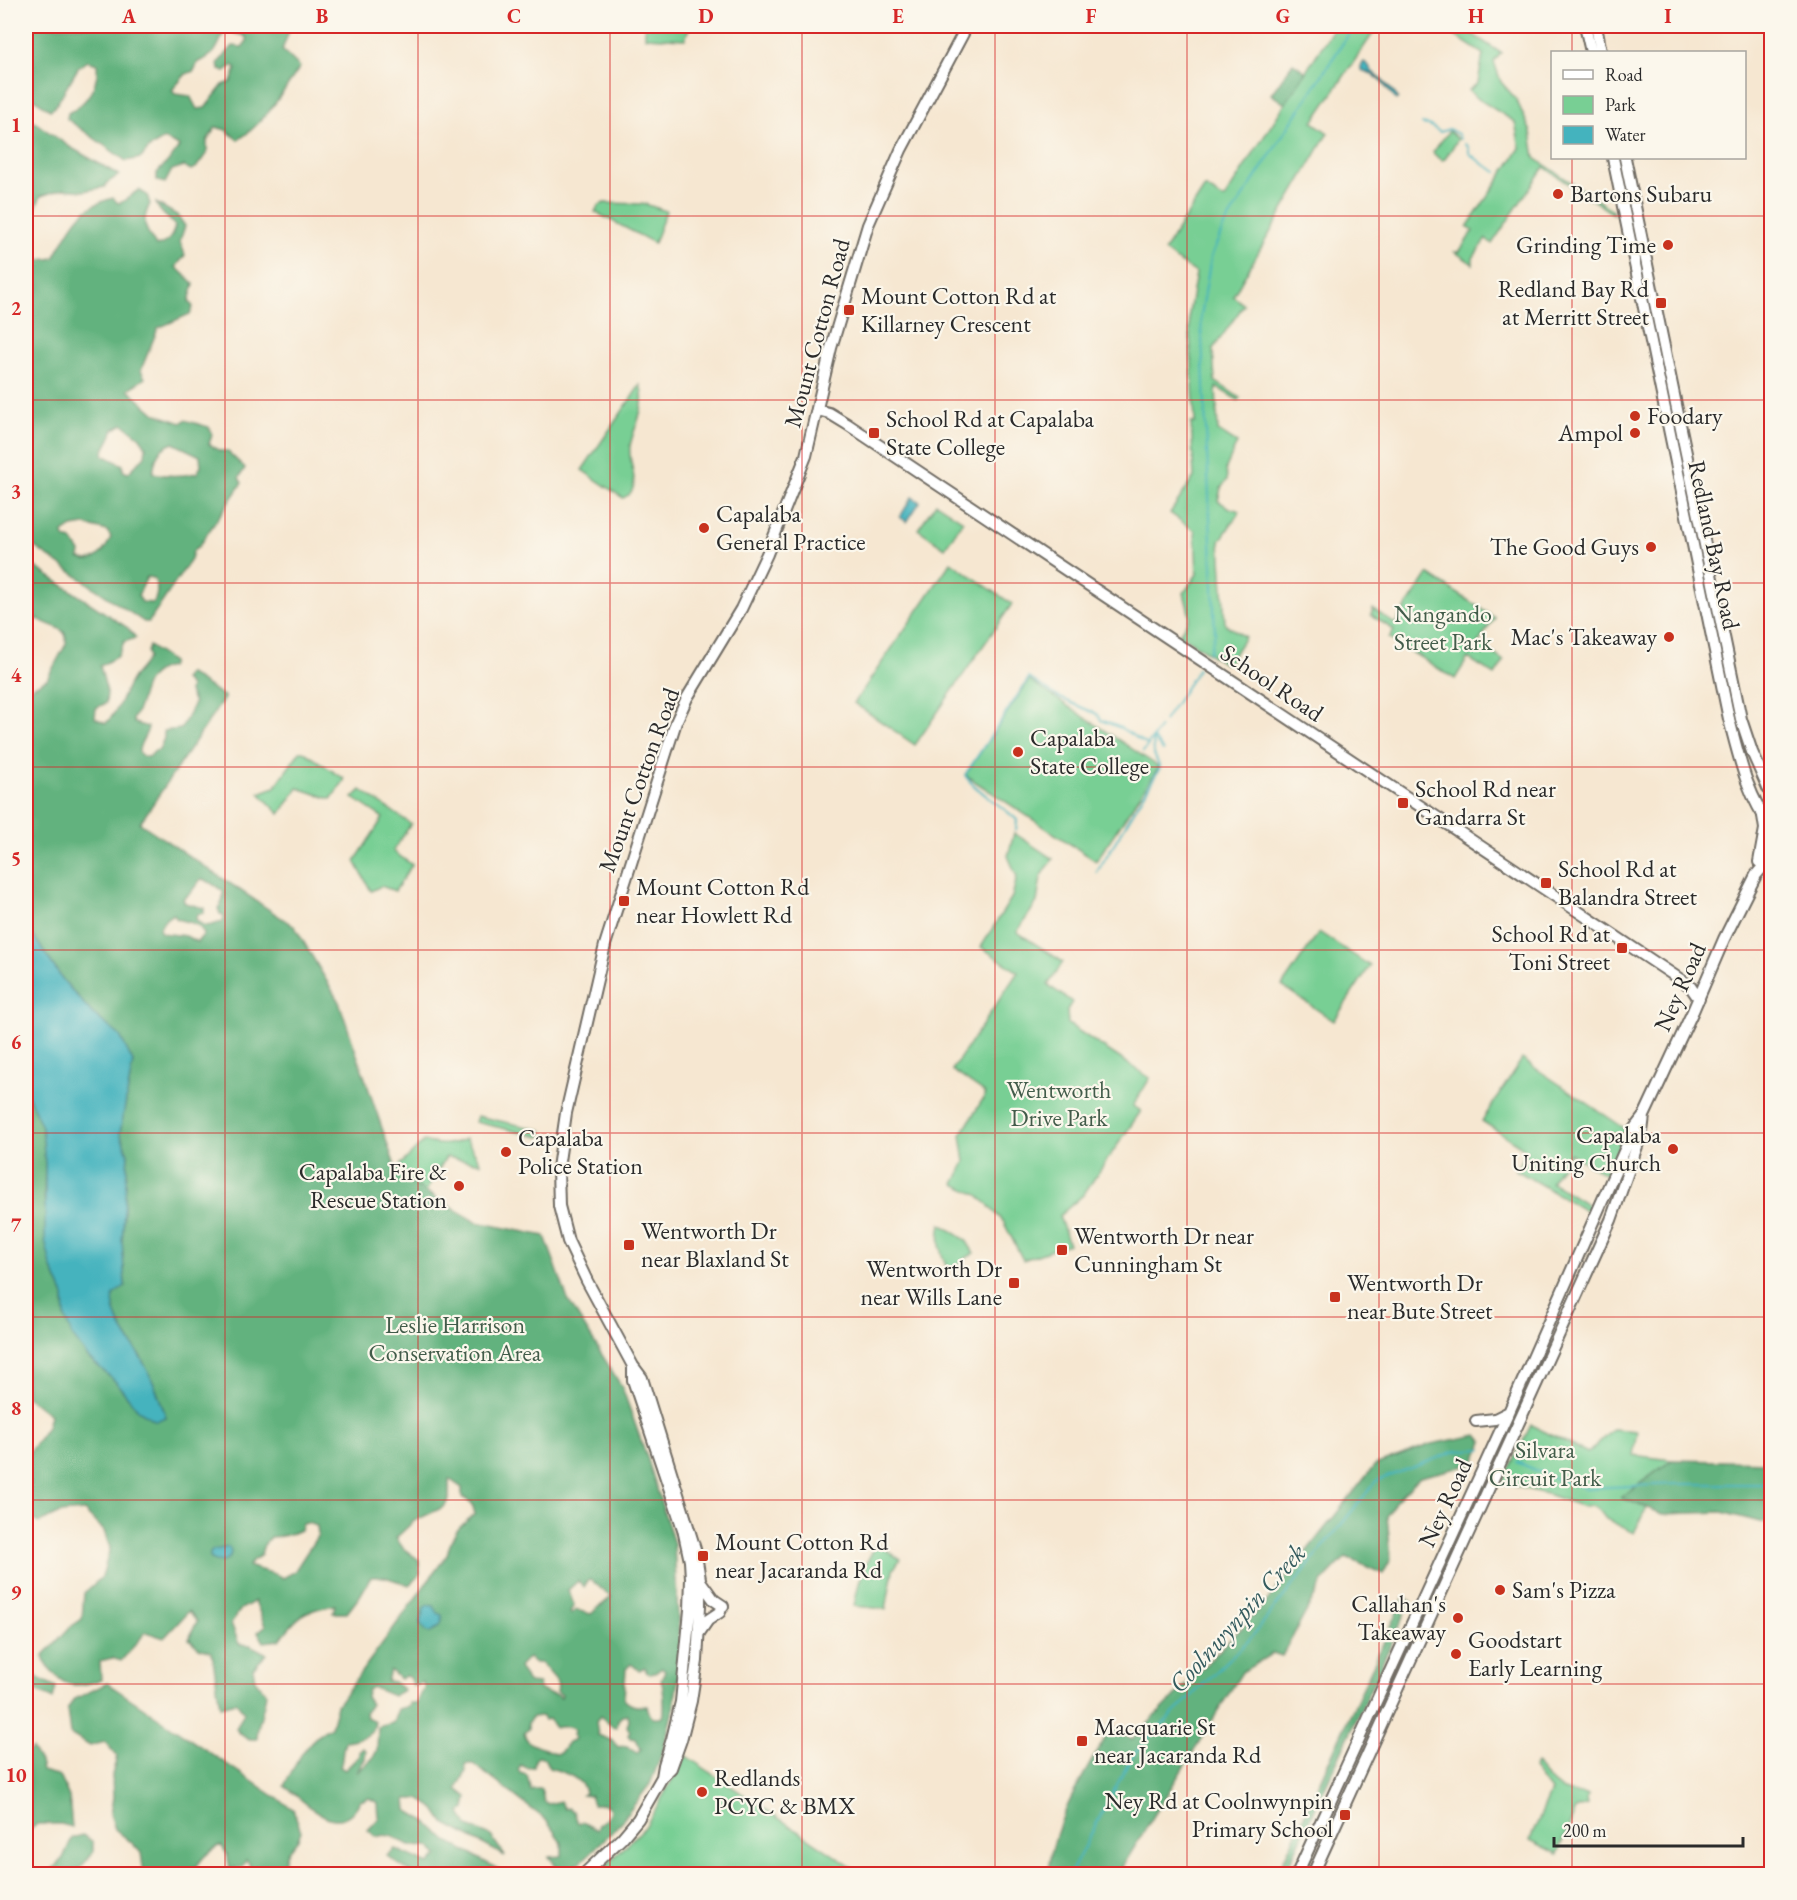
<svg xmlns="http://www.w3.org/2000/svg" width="1797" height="1900" font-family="'EB Garamond',serif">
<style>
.green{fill:#78cf94;stroke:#527d60;stroke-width:1.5}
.forest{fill:#62b27e;stroke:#466e54;stroke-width:1.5;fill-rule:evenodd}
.water{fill:#44b3be;stroke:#386f74;stroke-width:1.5}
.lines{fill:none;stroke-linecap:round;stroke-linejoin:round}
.stream{stroke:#44b3be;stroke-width:2}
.secondary-casing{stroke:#726d65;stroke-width:14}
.primary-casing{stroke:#726d65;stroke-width:14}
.secondary{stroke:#fff;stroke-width:10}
.primary{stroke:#fff;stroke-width:10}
.grid{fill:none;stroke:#d62828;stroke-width:1.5;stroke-opacity:0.55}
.poi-dot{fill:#c8321e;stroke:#fbf7ec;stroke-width:2}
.labels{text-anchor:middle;stroke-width:4.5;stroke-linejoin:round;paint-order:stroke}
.poi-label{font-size:24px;fill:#2b2b2b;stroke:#fbf7ec;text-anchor:start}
.street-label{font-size:24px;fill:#2b2b2b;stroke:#fbf7ec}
.park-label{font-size:24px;fill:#425c4a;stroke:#fbf7ec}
.water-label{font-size:26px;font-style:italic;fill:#345b5e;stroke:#fbf7ec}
.neatline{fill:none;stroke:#d62828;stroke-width:2}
.grid-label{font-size:20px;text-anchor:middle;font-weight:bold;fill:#d62828}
</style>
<rect width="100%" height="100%" fill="#fbf7ec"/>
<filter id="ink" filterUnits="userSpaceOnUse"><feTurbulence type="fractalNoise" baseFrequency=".0167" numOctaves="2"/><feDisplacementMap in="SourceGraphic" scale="12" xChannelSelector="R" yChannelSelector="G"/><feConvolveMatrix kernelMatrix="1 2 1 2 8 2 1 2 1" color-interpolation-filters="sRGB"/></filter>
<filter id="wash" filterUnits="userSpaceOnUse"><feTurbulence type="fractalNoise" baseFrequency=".008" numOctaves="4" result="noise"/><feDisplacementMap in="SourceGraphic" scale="24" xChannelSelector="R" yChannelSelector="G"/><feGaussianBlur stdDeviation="1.35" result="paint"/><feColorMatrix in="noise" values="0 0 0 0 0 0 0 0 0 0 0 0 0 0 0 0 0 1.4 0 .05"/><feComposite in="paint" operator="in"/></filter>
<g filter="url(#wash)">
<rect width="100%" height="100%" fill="#f6e7d1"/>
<path class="green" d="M645,26H690L685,39L645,37Z
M1335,26H1385L1381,31L1376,29L1313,122L1328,133L1233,296L1244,305L1213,349L1215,381L1240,398L1238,400L1216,387L1218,431L1237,443L1226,468L1227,480L1221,488L1218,501L1230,508L1240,511L1220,541L1225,624L1245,637L1230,661L1225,664L1179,634L1190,617L1184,593L1197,574L1195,531L1170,513L1194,477L1191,423H1195L1189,314L1196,273L1164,251L1205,187L1224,199Z
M1440,26H1460L1501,53L1494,62L1501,82L1516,99L1531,132L1535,158L1612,210L1613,214L1544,167L1492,244L1486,239L1473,258V264L1455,252H1459L1473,231L1467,227L1520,148L1515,122L1475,97L1469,90L1478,83L1483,54Z
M1449,131L1458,139L1445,159L1442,160L1434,154L1433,152Z
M604,203L645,204L666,211L654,243L595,212L598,206Z
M640,385C648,405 634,426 630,446C628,458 635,472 634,484C633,491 629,496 623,498L582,470Z
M936,503L963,521L945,548L918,529Z
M951,562L1012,604L915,745L854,703Z
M1428,574L1495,618L1478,643L1504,661L1495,675L1468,658L1455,679L1389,638L1394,630L1371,615L1373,609L1395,624Z
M1029,680L1159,767L1096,861L965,775Z
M300,751H303L344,779V781L331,799L298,788L280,814L259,793L275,787Z
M361,790L411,824L393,851L412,865L395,891L381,886L371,891L355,861L383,818L353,798Z
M1014,833L1053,859L1041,877L1037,902L1017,932L1063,962L1048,985L1072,1002L1067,1010L1068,1024L1150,1078L1133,1106L1141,1111L1083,1195L1059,1216L1069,1244L1023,1260L1003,1221L978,1195L954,1184L965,1162L961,1135L986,1094L952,1070L1018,972L981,947L1012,897L1017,877L1008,856Z
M1319,932L1370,966L1334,1021L1282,986Z
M1522,1059L1627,1130L1606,1175L1570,1153L1551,1182L1590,1206L1587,1212L1516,1170L1528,1151L1482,1121Z
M477,1116L542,1130L541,1137L475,1122Z
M466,1139L481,1163L446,1157L425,1193L403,1178L396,1169L424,1141C440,1146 451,1145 466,1139Z
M941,1224L966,1240L974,1253L948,1270C941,1256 937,1240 941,1224Z
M1531,1425L1588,1453L1613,1429L1637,1431L1633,1455L1672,1460L1621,1497L1646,1508L1634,1533L1606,1519L1599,1510L1592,1506L1584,1507L1550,1495L1502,1483Z
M877,1544L900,1559L893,1570L886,1609L854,1606C858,1582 864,1564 877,1544Z
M686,1756L862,1874H597L645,1827Z
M1536,1764C1555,1787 1556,1791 1587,1795L1586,1799L1587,1805L1576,1809L1558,1854L1530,1840L1551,1791L1533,1769Z"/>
<path class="forest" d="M26,26H291L282,50L300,67C282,93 265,123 238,140L226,130L216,127L207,141V153L196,168L191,170L184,166L172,170L165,183L157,181V173C164,164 175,157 179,146L164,139L149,148L141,158L126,161L67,119L68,113C87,104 99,85 97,64L88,61L78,68L55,107L50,110L26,93ZM230,32L245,36L247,41L242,47L233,46L218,63L219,70L225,71L234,65L236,69L231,82L223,85L205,108L197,109L190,96L175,94L172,90L186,74L194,71L198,62C214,56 217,50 223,34Z
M1293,63L1306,72L1285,104L1271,94Z
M26,116L70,147L119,175L107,183L105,187L84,191L63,189L41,196L26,230Z
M139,190L147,195L150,204C140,224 146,229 156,246C168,243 172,238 175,226C168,216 160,215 156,203L177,215L185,226L180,241L185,255L176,267L194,284L189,301L193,307L190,314L158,328L141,370L145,378L128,390L154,413L181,423L185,420L209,427L212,435L209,444L220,451H227L245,468L239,478L242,483L199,546L193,551L191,559L149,622H144L26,541V259L41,260L54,258C71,228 77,207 113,198L118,203C130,201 130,194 139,190ZM123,424L140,437L146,447L145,456L128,473L123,471V465L103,455C104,445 112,440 113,430ZM173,443L200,456L201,466L197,473C182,476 168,477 153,473C156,457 156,450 173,443ZM85,525L107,531L111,537C106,550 94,566 79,558L80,552L72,540L64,538L63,533L72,527ZM147,577L154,578C158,585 158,597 153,603L142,602L138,596Z
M26,561L128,628L136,638L124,642L118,656L100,666L107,692L106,703L96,708L95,718L106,723C122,707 122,693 133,677C138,670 144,665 148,658L147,652L149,646L172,662L170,667C166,668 160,669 157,672C141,681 143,706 133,719L134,723L148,727C147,737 138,743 139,753L144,757H149L155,751L159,750L164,738V731L181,729L194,703L189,692L190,686L184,680L188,673L225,697L140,823L295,927L339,1002L396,1169L403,1178L476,1222L545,1236L568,1300L622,1387L648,1460L674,1544L679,1634L682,1652L674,1706L663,1751L650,1784L618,1826L582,1861L563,1874L549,1857L562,1856V1843L546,1820L473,1764H465L466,1771L457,1789L467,1797L465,1809L461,1813L468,1826L491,1836L505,1856L444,1823L435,1809L419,1799H406L407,1810L424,1820L447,1841L507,1874H413L387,1856L395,1849L429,1864L438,1855L429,1846C424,1846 418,1847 414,1846C399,1843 392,1831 376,1837L368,1830L379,1818L378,1803L369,1798L360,1801C339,1842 308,1803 284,1786C297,1762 306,1739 331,1727L337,1705L447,1555C452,1534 458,1527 475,1514L472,1503L462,1497V1488L449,1479V1499L444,1507L414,1521L396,1538L403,1548L419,1560L420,1575L409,1585L385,1577H371L360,1596L347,1613H333L335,1605C304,1610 297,1616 280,1640L264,1642L258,1632L265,1626L255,1601L241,1609L231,1623L239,1644L250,1645L267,1654L253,1668L255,1680L266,1693C264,1711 257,1723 257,1739C246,1740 243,1737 236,1729L244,1712L236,1702L220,1706L212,1652L199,1648L189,1639L197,1621L189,1611L164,1638L146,1632L121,1661L112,1658L100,1661L101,1680C82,1686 66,1690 53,1672C48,1667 44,1663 43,1656L69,1628L82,1619L84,1593L102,1577L110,1548L104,1531L84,1511L60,1513L39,1523L26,1515V1457L47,1427L50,1415L26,1396V1091L42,1127L45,1164L44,1196L51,1266L64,1296L65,1317L88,1357L115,1381L138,1410L166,1417C159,1396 152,1378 142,1359C129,1337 113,1323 113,1295L125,1286L122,1241L128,1154L120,1133L133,1062L120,1036L92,1013L63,980L26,925V689H29L47,679L66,644C69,625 49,628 39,619L30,621L28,629L26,630ZM201,879C209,880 216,887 223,891C224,898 223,903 218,908L220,914L224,915L223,922C211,924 205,931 196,919L197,914L204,913V908L185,903L183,899L191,892ZM174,914L176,918C187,924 198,920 204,934L197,942L186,936L162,933L159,930C162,923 167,916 174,914ZM307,1523L317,1526L318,1535L294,1572L283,1578C272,1571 260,1571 248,1566L253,1560L260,1556L264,1545L270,1537C282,1537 290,1535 300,1530L302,1524ZM591,1580L611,1597L591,1614L576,1610L571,1614L570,1612L574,1605L568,1590L578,1581L584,1587L588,1581ZM435,1610L439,1626L430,1633L426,1631L423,1626ZM529,1658L535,1663H541L556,1680L558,1686L556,1691L562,1695L561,1698L558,1695C550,1694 545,1694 539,1688V1684L529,1683L526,1680L525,1676L519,1668L521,1664ZM631,1664L639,1670L645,1667L646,1672L650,1674L655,1673L662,1668L665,1670L661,1681C664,1686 665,1711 663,1717C650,1721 650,1715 647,1706C637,1707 630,1706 624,1699L626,1669ZM390,1670L400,1679L405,1676L409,1677L413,1686L422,1682L425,1687L416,1703H409V1706L398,1709L393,1723L378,1727L377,1750L373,1758L356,1773L365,1759L366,1751L363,1748L359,1752V1756L345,1770L340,1767C344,1758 341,1748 346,1741C360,1738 374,1738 375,1721L366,1717L365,1713L371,1704L366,1697L367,1691L372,1687L393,1696L404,1690L394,1682L387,1681ZM628,1715L629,1721L627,1726L630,1732L628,1735L630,1738L636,1739L641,1749L638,1753C629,1750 628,1744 618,1747L613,1741L598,1735L596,1721L600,1716L614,1728L617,1727L618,1720L622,1716ZM541,1716L544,1720L549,1719L555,1728C560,1726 570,1726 574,1730L573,1735L575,1739L568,1742L560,1753L556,1754C545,1746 528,1749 524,1733L528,1729V1723L532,1717ZM539,1756L544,1758L549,1768C561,1771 584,1778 585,1793L582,1795L590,1796L593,1804H604L609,1807L610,1811L606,1819L599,1824L597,1830L582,1822L578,1823L574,1812L568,1808L565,1809L560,1801L549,1804L544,1801L541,1789H533L531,1791L527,1775L520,1773L518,1769L521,1765L527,1768L534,1767L535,1760Z
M1477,1435L1483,1442L1473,1464L1420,1477L1395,1502L1387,1516L1391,1559L1383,1574L1346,1557L1323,1581L1282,1656L1273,1653L1242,1672L1118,1874H1047C1056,1815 1082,1777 1112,1727L1132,1740L1264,1605L1375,1465L1431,1444Z
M1672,1460L1771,1462V1525L1722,1512L1663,1514L1621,1498Z
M1404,1598L1411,1601L1285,1874H1277Z
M26,1663L38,1678L56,1687L53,1699L33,1689L26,1688Z
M107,1683L293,1809L301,1831L298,1839L286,1854L281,1874H255L248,1871L250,1865L246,1860L242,1867L230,1869L227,1854L221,1845C207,1851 199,1861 192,1874H144L141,1853L132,1843L115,1829L110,1814L113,1798L112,1775L117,1756L105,1742L90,1746L70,1734L67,1710L73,1700Z
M32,1749L40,1762L42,1771L60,1776L69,1797L72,1827L61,1824H37L26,1834V1754Z
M83,1835L93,1842V1853L75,1874H48L63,1858L72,1838Z"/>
<path class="water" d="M1364,62C1371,65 1369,69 1374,73C1383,81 1391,88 1398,98L1396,100L1380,80L1372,74L1361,70V66Z
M912,497L920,502L907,522L900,517Z
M26,925L63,980L92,1013L120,1036L133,1062L120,1133L128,1154L122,1241L125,1286L113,1295C113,1323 129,1337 142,1360C153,1378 159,1397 166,1417L156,1421L138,1410L115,1381L88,1357L72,1336L65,1317L64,1296L51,1266L45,1240V1164L42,1127L26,1091Z
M229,1547L231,1552L230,1557L223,1562L215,1561L210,1558V1553L213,1550Z
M427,1605L434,1606L437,1613L442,1615C444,1625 437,1628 430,1633L426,1631L420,1623L424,1608Z"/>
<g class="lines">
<path class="stream" d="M1422,124L1429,125L1440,132L1449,129L1458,134L1460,139
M1465,144L1469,148V153L1483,164L1497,172
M1209,653L1215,633L1201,316L1211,257L1224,226L1354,26
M1164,721L1198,669
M1155,740L1163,751
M1143,752L1160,727
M1016,830L1017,820C1004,807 973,789 965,775L1029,678L1058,697L1097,714L1101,720L1121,728L1148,745
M1097,872L1160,768L1154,754L1153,737
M1517,1462L1556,1479L1586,1488L1678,1484H1772
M1070,1874L1131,1758L1151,1735L1249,1640L1376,1481L1456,1451L1482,1449"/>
</g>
</g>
<g filter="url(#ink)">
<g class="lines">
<defs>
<path id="secondary" d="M817,410L829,413L847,424L1690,986L1699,999
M1761,858L1772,842
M1759,862L1765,829L1763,816
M1476,1421L1495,1419L1509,1412
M1297,1874L1509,1412L1634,1129L1644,1116L1693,1011L1724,939L1756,875L1772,856
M1313,1874L1611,1220L1642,1132L1644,1116"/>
<path id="primary" d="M1585,26L1591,52
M1596,26L1601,52
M1613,158L1729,719C1739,757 1747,796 1772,828
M1625,158L1741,719L1752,752L1772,797
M633,1367V1380L683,1529L690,1561L691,1578L690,1610L681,1702L672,1739L664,1765L662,1777
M701,1582L714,1600L723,1606
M699,1633L708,1620L720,1612
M584,1874L622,1838L638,1819L662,1777L671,1768L681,1740L691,1701L697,1661L700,1606V1579L695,1549L642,1378L633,1366L587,1281L568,1241L559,1206L558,1168L566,1113L605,945L676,722L687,698L741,609L767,554L806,456L831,348L868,225L901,150L967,26"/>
</defs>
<use href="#secondary" class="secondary-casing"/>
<use href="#primary" class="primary-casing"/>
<use href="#secondary" class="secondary"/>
<use href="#primary" class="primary"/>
</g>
</g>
<path class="grid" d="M225,26V1874M418,26V1874M610,26V1874M802,26V1874M995,26V1874M1187,26V1874M1379,26V1874M1572,26V52M1572,158V1874M26,216H1772M26,400H1772M26,583H1772M26,767H1772M26,950H1772M26,1133H1772M26,1317H1772M26,1500H1772M26,1684H1772"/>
<g class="poi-dot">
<circle cx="1558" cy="194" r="6"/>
<circle cx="1668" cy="245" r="6"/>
<rect x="1655" y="297" width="12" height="12" rx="3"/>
<rect x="843" y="304" width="12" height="12" rx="3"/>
<circle cx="1635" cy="416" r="6"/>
<rect x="868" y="427" width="12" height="12" rx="3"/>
<circle cx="1635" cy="433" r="6"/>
<circle cx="704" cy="528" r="6"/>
<circle cx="1651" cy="547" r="6"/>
<circle cx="1669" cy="637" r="6"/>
<circle cx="1018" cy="752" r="6"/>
<rect x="1397" y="797" width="12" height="12" rx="3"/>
<rect x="1540" y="877" width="12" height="12" rx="3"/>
<rect x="618" y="895" width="12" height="12" rx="3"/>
<rect x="1616" y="942" width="12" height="12" rx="3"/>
<circle cx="1673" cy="1149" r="6"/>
<circle cx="506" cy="1152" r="6"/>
<circle cx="459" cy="1186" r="6"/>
<rect x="623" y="1239" width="12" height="12" rx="3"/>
<rect x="1056" y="1244" width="12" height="12" rx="3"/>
<rect x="1008" y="1277" width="12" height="12" rx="3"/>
<rect x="1329" y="1291" width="12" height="12" rx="3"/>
<rect x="697" y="1550" width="12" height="12" rx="3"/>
<circle cx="1500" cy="1590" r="6"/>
<circle cx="1458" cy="1618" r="6"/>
<circle cx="1456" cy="1654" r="6"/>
<rect x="1076" y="1735" width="12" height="12" rx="3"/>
<circle cx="702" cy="1792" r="6"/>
<rect x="1339" y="1809" width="12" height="12" rx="3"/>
</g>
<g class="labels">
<g class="poi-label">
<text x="1570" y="202">Bartons Subaru</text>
<text x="1656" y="253" text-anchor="end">Grinding Time</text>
<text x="1649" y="297" text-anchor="end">Redland Bay Rd<tspan x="1649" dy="28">at Merritt Street</tspan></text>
<text x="861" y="304">Mount Cotton Rd at<tspan x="861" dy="28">Killarney Crescent</tspan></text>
<text x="1647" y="424">Foodary</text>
<text x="886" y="427">School Rd at Capalaba<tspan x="886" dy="28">State College</tspan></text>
<text x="1623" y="441" text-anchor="end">Ampol</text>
<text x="716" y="522">Capalaba<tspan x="716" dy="28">General Practice</tspan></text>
<text x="1639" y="555" text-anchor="end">The Good Guys</text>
<text x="1657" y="645" text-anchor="end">Mac's Takeaway</text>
<text x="1030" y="746">Capalaba<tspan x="1030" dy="28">State College</tspan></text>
<text x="1415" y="797">School Rd near<tspan x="1415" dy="28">Gandarra St</tspan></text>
<text x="1558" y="877">School Rd at<tspan x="1558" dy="28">Balandra Street</tspan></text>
<text x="636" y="895">Mount Cotton Rd<tspan x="636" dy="28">near Howlett Rd</tspan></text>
<text x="1610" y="942" text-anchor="end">School Rd at<tspan x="1610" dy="28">Toni Street</tspan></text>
<text x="1661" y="1143" text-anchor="end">Capalaba<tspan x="1661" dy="28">Uniting Church</tspan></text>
<text x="518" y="1146">Capalaba<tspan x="518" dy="28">Police Station</tspan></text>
<text x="447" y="1180" text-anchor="end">Capalaba Fire &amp;<tspan x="447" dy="28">Rescue Station</tspan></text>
<text x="641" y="1239">Wentworth Dr<tspan x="641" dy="28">near Blaxland St</tspan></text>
<text x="1074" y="1244">Wentworth Dr near<tspan x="1074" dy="28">Cunningham St</tspan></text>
<text x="1002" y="1277" text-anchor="end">Wentworth Dr<tspan x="1002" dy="28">near Wills Lane</tspan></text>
<text x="1347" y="1291">Wentworth Dr<tspan x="1347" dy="28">near Bute Street</tspan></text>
<text x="715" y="1550">Mount Cotton Rd<tspan x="715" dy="28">near Jacaranda Rd</tspan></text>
<text x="1512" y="1598">Sam's Pizza</text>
<text x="1446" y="1612" text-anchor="end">Callahan's<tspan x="1446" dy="28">Takeaway</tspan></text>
<text x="1468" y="1648">Goodstart<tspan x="1468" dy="28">Early Learning</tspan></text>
<text x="1094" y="1735">Macquarie St<tspan x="1094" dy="28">near Jacaranda Rd</tspan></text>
<text x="714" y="1786">Redlands<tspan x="714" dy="28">PCYC &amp; BMX</tspan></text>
<text x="1333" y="1809" text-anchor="end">Ney Rd at Coolnwynpin<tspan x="1333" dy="28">Primary School</tspan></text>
</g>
<g class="street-label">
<text transform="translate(817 333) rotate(-75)" y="8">Mount Cotton Road</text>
<text transform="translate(1714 545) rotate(78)" y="8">Redland Bay Road</text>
<text transform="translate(1272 683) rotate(34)" y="8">School Road</text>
<text transform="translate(639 780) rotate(-70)" y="8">Mount Cotton Road</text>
<text transform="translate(1680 987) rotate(-66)" y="8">Ney Road</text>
<text transform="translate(1445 1503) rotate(-65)" y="8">Ney Road</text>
</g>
<g class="park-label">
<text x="1443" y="622">Nangando<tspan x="1443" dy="28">Street Park</tspan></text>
<text x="1059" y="1098">Wentworth<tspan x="1059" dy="28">Drive Park</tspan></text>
<text x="455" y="1333">Leslie Harrison<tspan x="455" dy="28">Conservation Area</tspan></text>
<text x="1545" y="1458">Silvara<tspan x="1545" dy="28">Circuit Park</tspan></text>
</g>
<g class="water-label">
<text transform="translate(1237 1618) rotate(-48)" y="9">Coolnwynpin Creek</text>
</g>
</g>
<rect width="1797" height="1900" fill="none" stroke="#fbf7ec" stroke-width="66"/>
<rect x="1551" y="51" width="195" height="108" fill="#fbf7ec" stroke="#a8a59f" stroke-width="1.5"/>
<rect x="1563" y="70" width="30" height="9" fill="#ffffff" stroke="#a8a59f" stroke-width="1.5"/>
<text x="1605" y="81" font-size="18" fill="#2b2b2b">Road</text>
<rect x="1563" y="96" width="30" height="18" fill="#78cf94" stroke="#a8a59f" stroke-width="1.5"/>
<text x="1605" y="111" font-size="18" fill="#2b2b2b">Park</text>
<rect x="1563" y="126" width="30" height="18" fill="#44b3be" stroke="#a8a59f" stroke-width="1.5"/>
<text x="1605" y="141" font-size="18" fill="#2b2b2b">Water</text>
<path d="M1554 1837v9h189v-9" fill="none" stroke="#2b2b2b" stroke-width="3"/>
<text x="1563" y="1837" font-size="18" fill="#2b2b2b" stroke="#fbf7ec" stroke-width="4.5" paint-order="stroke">200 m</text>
<rect x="33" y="33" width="1731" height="1834" class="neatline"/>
<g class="grid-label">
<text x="129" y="23">A</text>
<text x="322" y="23">B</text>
<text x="514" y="23">C</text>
<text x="706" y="23">D</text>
<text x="898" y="23">E</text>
<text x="1091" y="23">F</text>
<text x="1283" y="23">G</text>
<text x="1476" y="23">H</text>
<text x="1668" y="23">I</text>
<text x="16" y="132">1</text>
<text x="16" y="315">2</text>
<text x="16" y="498">3</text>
<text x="16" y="682">4</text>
<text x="16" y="865">5</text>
<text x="16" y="1049">6</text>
<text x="16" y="1232">7</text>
<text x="16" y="1415">8</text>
<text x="16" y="1599">9</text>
<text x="16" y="1782">10</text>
</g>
</svg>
